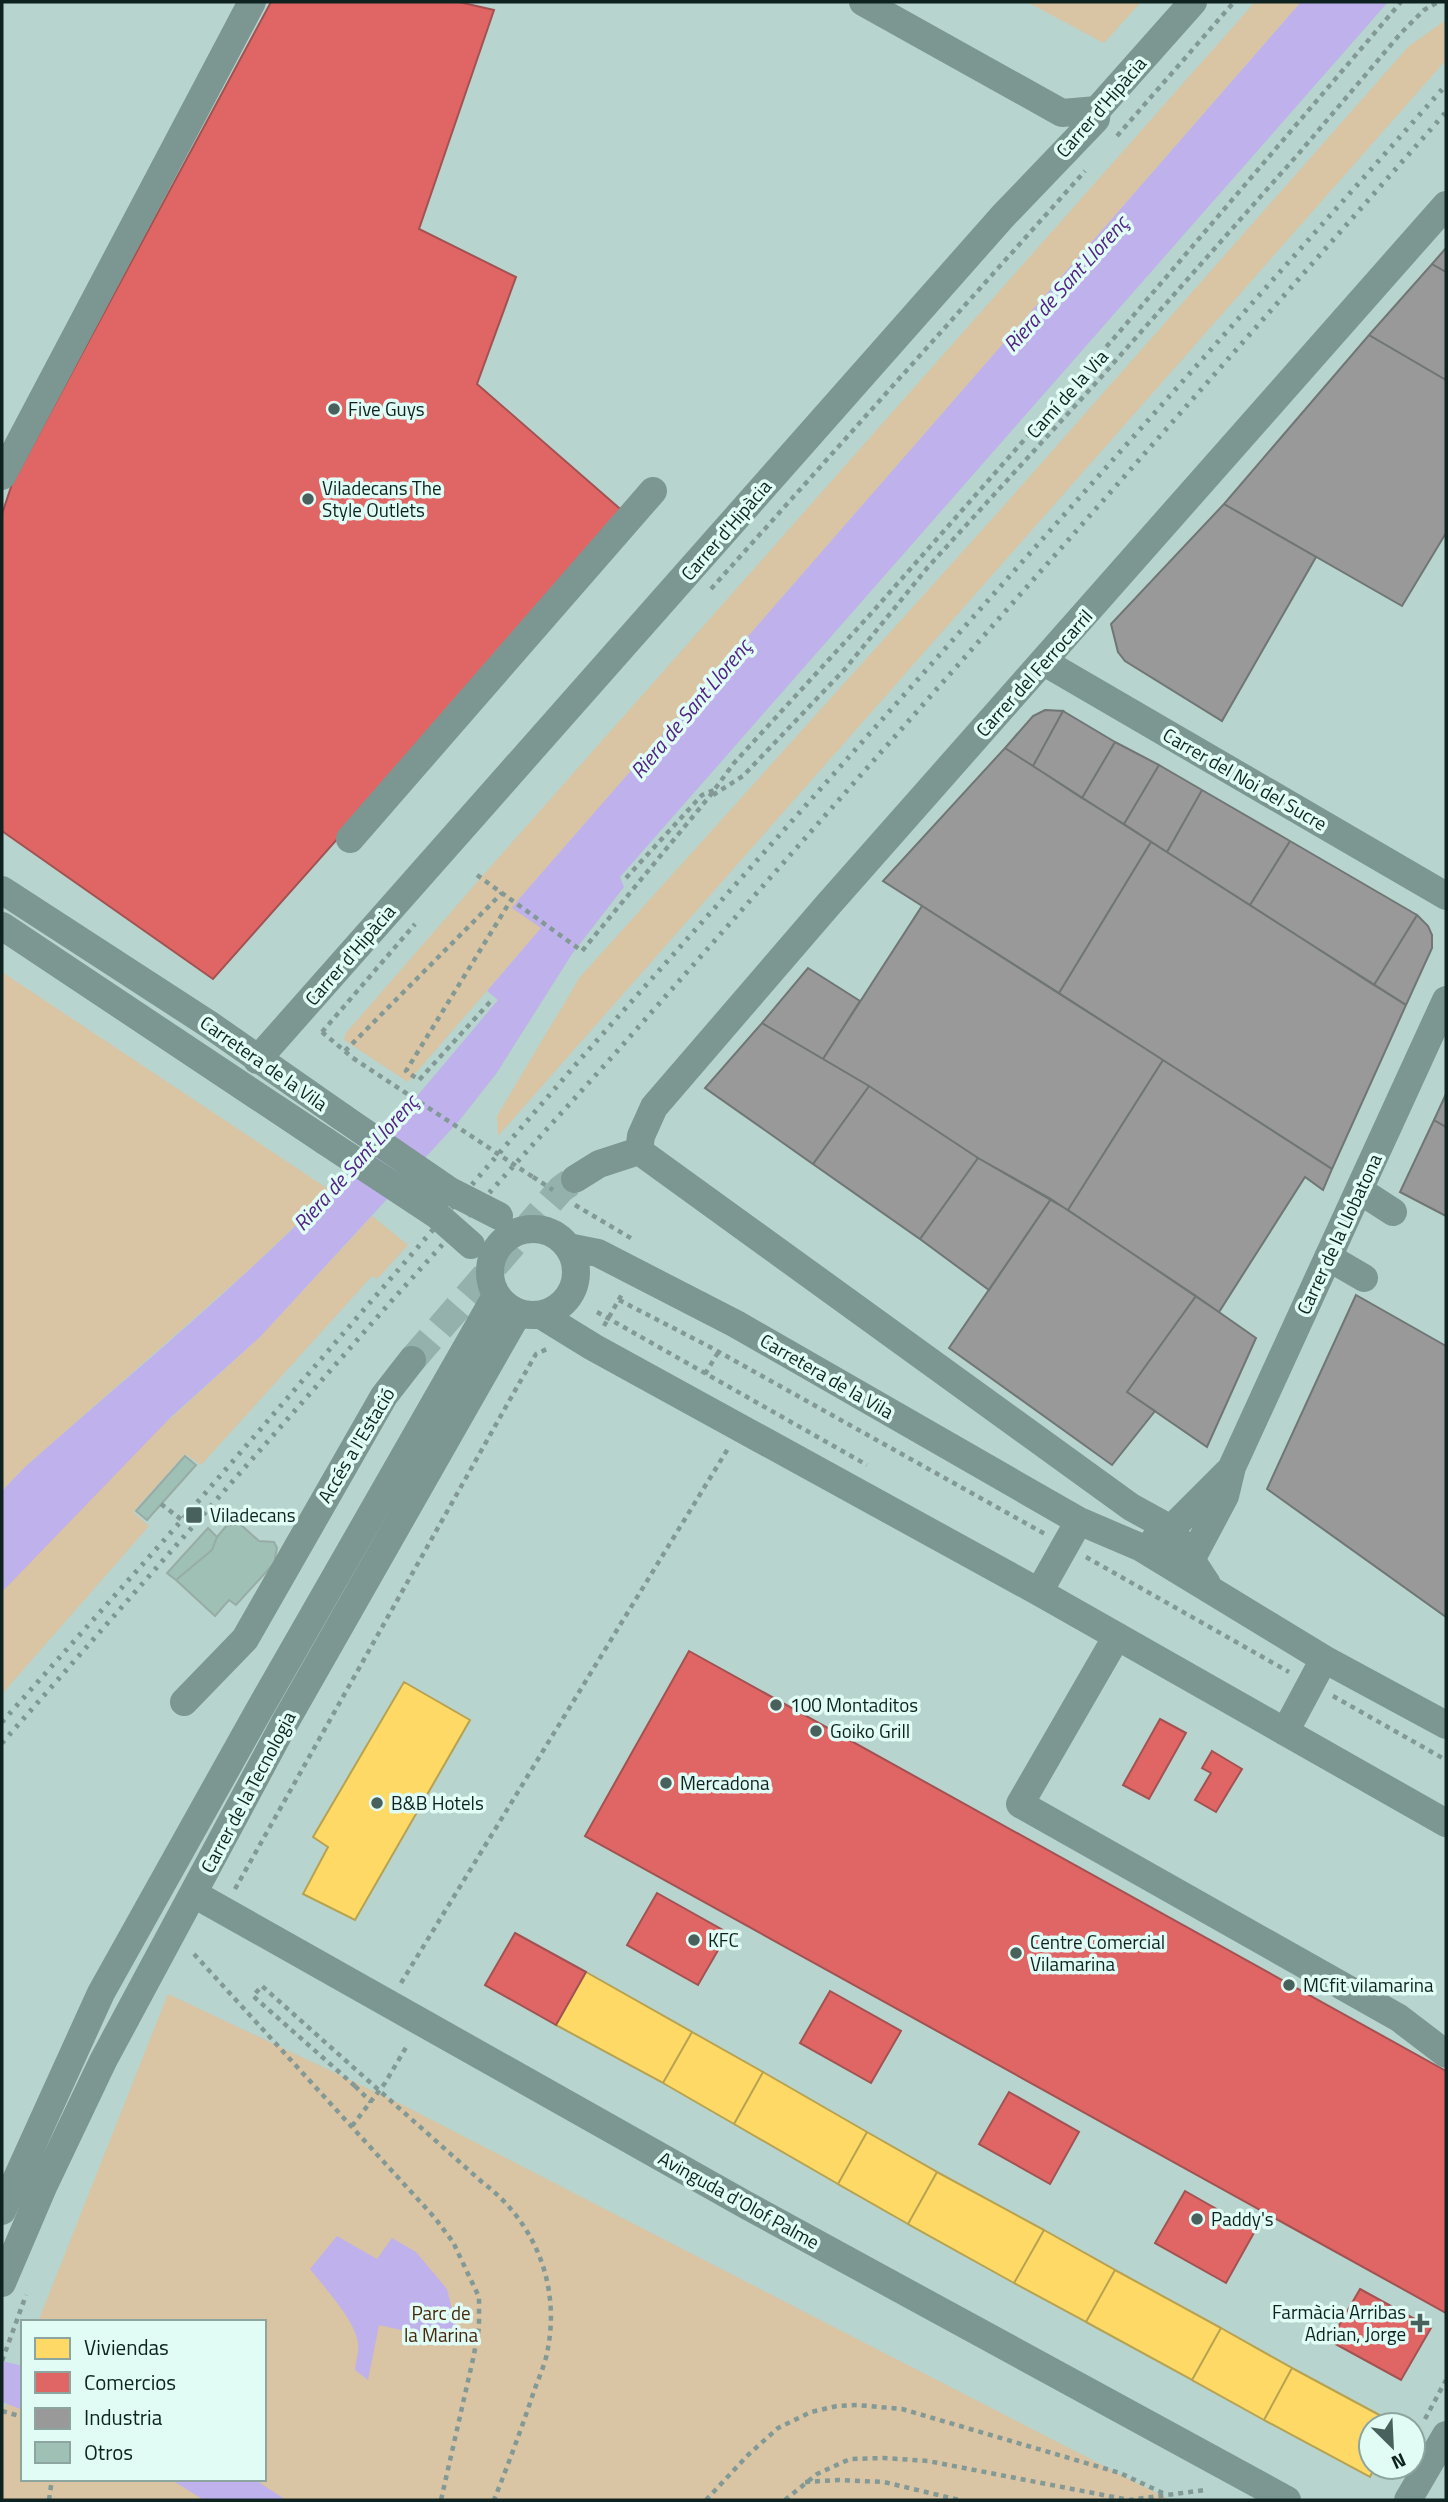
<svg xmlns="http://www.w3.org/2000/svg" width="1448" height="2502" font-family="'Titillium Web',sans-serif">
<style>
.green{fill:#d9c4a4}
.water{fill:#bfb1eb}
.homes{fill:#ffd966;stroke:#b7a251;stroke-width:2}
.shops{fill:#e06666;stroke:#a15251;stroke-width:2}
.industry{fill:#999;stroke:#6f7674;stroke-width:2}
.building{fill:#9fc0b4;stroke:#98aca5;stroke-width:2}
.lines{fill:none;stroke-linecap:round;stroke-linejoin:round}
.minor-tunnel{stroke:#95b1ab;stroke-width:28;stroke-dasharray:28 14;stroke-linecap:butt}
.path{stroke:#829995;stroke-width:4.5;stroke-dasharray:5 5;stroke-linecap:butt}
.minor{stroke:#7c9792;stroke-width:28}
.rail{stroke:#7f9792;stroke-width:5;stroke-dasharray:3.5 7;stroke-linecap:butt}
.path-bridge{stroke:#829995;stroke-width:4.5;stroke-dasharray:5 5;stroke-linecap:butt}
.minor-bridge{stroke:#7c9792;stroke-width:28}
.poi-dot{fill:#49615c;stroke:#e1fbf5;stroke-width:2.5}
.labels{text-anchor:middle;stroke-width:7;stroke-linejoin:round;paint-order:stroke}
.street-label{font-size:19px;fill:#0e231f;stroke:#e1fbf5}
.poi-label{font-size:19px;fill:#0e231f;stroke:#e1fbf5;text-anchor:start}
.park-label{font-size:19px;fill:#46280b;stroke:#e1fbf5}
.water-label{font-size:21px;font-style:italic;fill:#512484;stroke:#e1fbf5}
</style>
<rect width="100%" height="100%" fill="#b7d4ce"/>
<path class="green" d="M1027,2H1141L1104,43Z
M1255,2H1301L520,898L549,919L408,1082L344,1040L346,1033L485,873Z
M1446,20V60L498,1136L497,1116L580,977L1001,509L1409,46Z
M2,972L331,1191L249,1270L25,1467L2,1491Z
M372,1216L408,1245L377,1279L372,1276L201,1465L185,1454L133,1512L149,1526L2,1694V1571L260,1337Z
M168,1994L401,2104L1170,2500H2V2415L23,2361V2479H264V2322H38Z"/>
<path class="water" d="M1301,2H1388L620,877L624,887L572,954L496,1074L459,1121L260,1337L171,1417L2,1592V1491L25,1467C127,1377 233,1290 329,1193C389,1132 443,1065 498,1000L487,991L541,928L512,908L519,899Z
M337,2236L377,2259L392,2238L416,2252L447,2289L460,2343L379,2325L368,2380L355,2370C356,2362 359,2351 358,2343C355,2320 324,2287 310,2269Z
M2,2361L23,2366V2410L2,2402Z
M170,2479H254L286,2500H204Z"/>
<path class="homes" d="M404,1682L470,1720L355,1920L303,1894L328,1847L313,1837Z
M586,1972L692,2032L663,2083L556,2025Z
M692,2032L763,2072L734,2124L663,2083Z
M763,2072L867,2132L838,2184L734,2124Z
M867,2132L937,2172L908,2224L838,2184Z
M937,2172L1044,2230L1014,2283L908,2224Z
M1044,2230L1115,2270L1086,2322L1014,2283Z
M1115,2270L1221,2328L1192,2380L1086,2322Z
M1221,2328L1292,2368L1264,2420L1192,2380Z
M1292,2368L1398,2425H1371V2467H1375L1370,2477L1264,2420Z"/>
<path class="shops" d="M271,2H459L494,10L419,229L516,277L477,384L626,514L213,979L2,831V514L12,484Z
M689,1651L1446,2071V2313L585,1836Z
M1160,1719L1186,1733L1149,1799L1123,1785Z
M1212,1751L1242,1769L1216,1812L1195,1800L1211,1773L1202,1768Z
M657,1893L728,1933L698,1985L627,1945Z
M515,1933L586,1972L556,2025L485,1985Z
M830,1991L901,2031L871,2083L800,2043Z
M1009,2092L1079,2132L1050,2184L979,2144Z
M1185,2191L1255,2231L1226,2283L1155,2243Z
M1360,2289L1431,2328L1401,2380L1330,2341Z"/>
<path class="industry" d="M1446,248V272L1432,264Z
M1432,264L1446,272V380L1369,335Z
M1369,335L1446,380V533L1402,606L1224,504Z
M1224,504L1316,557L1222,721L1125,661L1118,652L1111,624Z
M1045,710L1063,711L1033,766L1005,748L1033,716Z
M1063,711L1115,742L1082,798L1033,766Z
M1115,742L1159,765L1124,824L1082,798Z
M1005,748L1151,842L1059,993L883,881Z
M1159,765L1202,790L1167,852L1124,824Z
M1202,790L1290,841L1250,905L1167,852Z
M1290,841L1417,915L1374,985L1250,905Z
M1151,842L1406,1005L1332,1169L1059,993Z
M922,906L1163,1060L1068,1210L978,1158L869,1086L823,1059Z
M1417,915L1428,926L1432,935V948L1406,1005L1374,985Z
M808,968L860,1001L823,1059L762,1023Z
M762,1023L869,1086L813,1164L705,1088Z
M1163,1060L1332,1169L1323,1190L1305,1177L1219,1312L1068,1210Z
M869,1086L978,1158L920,1239L813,1164Z
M1446,1094V1127L1434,1120Z
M1434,1120L1446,1127V1216L1400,1192Z
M978,1158L1051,1199L989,1290L920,1239Z
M1051,1199L1196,1296L1127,1392L1155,1411L1112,1465L949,1348Z
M1356,1295L1446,1346V1617L1267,1489Z
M1196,1296L1256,1338L1207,1447L1127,1392Z"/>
<path class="building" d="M185,1456L196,1465L147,1520L136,1511Z
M227,1525H241L259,1541L274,1542L277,1548L275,1558L277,1560L236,1605L229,1600L215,1616L176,1580L212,1550L217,1537Z
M208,1528L217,1537L212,1550L176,1580L167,1573Z"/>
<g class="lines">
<path class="minor-tunnel" d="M412,1360L561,1189L575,1179"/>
<path class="path" d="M1117,136L1234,2
M711,589L1085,171
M713,795L743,776L845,669L928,567L1094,385L1300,152L1401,33L1424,10L1438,2
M477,875L582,951L709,797L734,763L867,618L1121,330L1401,2
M626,878L702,795L714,790
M490,1002L419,1080L406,1071L511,900
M322,1032L415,924
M322,1032L353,1058
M345,1051L502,893
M533,1177L553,1190
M575,1205L634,1240
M619,1300L710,1347L1045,1534
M597,1312L867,1465
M604,1326L622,1294
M705,1374L719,1351
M161,1504L182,1520
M1086,1557L1289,1672
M1333,1696L1446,1760
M235,1889L517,1387L536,1354L549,1348
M194,1954L435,2218L453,2242L479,2297V2328L473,2359L441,2500
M401,1983L729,1447
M355,2086L371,2102
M352,2126L385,2083L408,2044
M2,2361L26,2295
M2,2411L23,2417
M1425,2419L1446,2380
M805,2482L839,2480L884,2482L959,2500
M49,2500L52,2479
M706,2500L748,2455L778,2428L811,2412L837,2406L857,2405L902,2409L1120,2473L1167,2495
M785,2500L817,2474L850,2459L884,2458L928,2461L1129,2500L1205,2490"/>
<path class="minor" d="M863,2L1062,113L1097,110
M2,476L252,2
M1044,662L1446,896
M350,839L653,491
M2,890L210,1025L342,1117
M2,926L325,1141
M257,1060L1003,216L1096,119L1097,110L1193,2
M639,1151L641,1136L654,1107L827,906L1446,205
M639,1151L1131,1507L1171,1529L1207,1584
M575,1179L599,1164L639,1151
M1359,1190L1393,1212
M490 1272a43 43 0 1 1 86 0a43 43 0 1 1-86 0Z
M568,1247L598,1253L736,1324L1079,1521L1140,1547L1324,1659L1446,1725
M1328,1257L1364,1278
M541,1315L593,1347L1039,1592L1446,1823
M1155,1539L1171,1529L1228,1472
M1191,1560L1225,1496L1232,1467L1446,1000
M1039,1592L1079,1521
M1117,1636L1020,1804L1399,2018L1446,2054
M184,1702L245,1639L384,1396L412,1360
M1285,1732L1324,1659
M194,1894L746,2205L1287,2500
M2,2211L101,1993L258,1712L496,1296
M2,2283L43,2187L103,2061L284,1724L518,1313
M1408,2500L1446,2435"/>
<path class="rail" d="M2,1722L182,1520L584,1055L1446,85
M2,1743L395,1297L612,1057L1446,112"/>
<path class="path-bridge" d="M353,1058L533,1177
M355,2086L253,1996L262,1986L482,2182C534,2221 560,2283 548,2348C546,2363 538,2379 533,2394C521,2430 508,2465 494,2500"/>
<path class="minor-bridge" d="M342,1117L450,1191L499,1216
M325,1141L437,1215L471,1245"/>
</g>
<g class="poi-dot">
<circle cx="334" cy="409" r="7"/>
<circle cx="308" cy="499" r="7"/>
<rect x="185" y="1506" width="18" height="18" rx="3.5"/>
<circle cx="776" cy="1705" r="7"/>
<circle cx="816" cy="1731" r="7"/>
<circle cx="666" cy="1783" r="7"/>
<circle cx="377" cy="1803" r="7"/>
<circle cx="694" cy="1940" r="7"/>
<circle cx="1016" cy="1953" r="7"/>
<circle cx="1289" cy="1985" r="7"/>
<circle cx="1197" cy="2219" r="7"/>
<path d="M1416.5 2312.5h7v7h7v7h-7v7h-7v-7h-7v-7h7z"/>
</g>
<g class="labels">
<g class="street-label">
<text transform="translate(1101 107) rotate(-49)" y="7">Carrer d'Hipàcia</text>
<text transform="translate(1067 394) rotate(-48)" y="7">Camí de la Via</text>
<text transform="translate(726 530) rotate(-49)" y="7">Carrer d'Hipàcia</text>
<text transform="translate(1034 673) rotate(-48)" y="7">Carrer del Ferrocarril</text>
<text transform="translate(1245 779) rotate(30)" y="7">Carrer del Noi del Sucre</text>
<text transform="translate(350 955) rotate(-49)" y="7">Carrer d'Hipàcia</text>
<text transform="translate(264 1063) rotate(35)" y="7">Carretera de la Vila</text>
<text transform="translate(1339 1234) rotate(-65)" y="7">Carrer de la Llobatona</text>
<text transform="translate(827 1376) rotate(30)" y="7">Carretera de la Vila</text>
<text transform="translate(356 1445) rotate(-59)" y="7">Accés a l'Estació</text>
<text transform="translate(248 1792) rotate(-62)" y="7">Carrer de la Tecnologia</text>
<text transform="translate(739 2200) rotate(29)" y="7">Avinguda d'Olof Palme</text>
</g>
<g class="poi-label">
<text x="348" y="416">Five Guys</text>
<text x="322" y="495">Viladecans The<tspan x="322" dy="22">Style Outlets</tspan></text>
<text x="210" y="1522">Viladecans</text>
<text x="790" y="1712">100 Montaditos</text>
<text x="830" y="1738">Goiko Grill</text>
<text x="680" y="1790">Mercadona</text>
<text x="391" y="1810">B&amp;B Hotels</text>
<text x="708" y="1947">KFC</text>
<text x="1030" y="1949">Centre Comercial<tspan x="1030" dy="22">Vilamarina</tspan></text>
<text x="1303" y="1992">MCfit vilamarina</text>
<text x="1211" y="2226">Paddy's</text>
<text x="1406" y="2319" text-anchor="end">Farmàcia Arribas<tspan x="1406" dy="22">Adrian, Jorge</tspan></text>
</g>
<g class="park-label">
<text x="441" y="2320">Parc de<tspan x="441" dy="22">la Marina</tspan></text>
</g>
<g class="water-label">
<text transform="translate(1066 284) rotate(-48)" y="7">Riera de Sant Llorenç</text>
<text transform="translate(691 709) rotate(-50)" y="7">Riera de Sant Llorenç</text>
<text transform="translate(356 1163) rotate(-48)" y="7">Riera de Sant Llorenç</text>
</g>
</g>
<rect width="1448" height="2502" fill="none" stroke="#0e231f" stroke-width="7"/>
<rect x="21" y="2320" width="245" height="161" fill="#e1fbf5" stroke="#8da59f" stroke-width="2"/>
<rect x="35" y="2338" width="35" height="21" fill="#ffd966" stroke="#8da59f" stroke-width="2"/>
<text x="84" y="2355" font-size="21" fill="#0e231f">Viviendas</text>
<rect x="35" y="2372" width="35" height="21" fill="#e06666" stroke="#8da59f" stroke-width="2"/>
<text x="84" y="2390" font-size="21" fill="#0e231f">Comercios</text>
<rect x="35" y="2408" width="35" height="21" fill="#999999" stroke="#8da59f" stroke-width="2"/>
<text x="84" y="2425" font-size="21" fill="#0e231f">Industria</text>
<rect x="35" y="2442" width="35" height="21" fill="#9fc0b4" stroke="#8da59f" stroke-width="2"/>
<text x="84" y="2460" font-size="21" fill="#0e231f">Otros</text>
<g transform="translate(1392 2446) rotate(156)"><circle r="33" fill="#e1fbf5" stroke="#8da59f" stroke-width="2"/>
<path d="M0-5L12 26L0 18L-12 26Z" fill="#49615c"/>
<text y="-10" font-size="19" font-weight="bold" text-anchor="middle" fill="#0e231f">N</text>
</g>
</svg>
